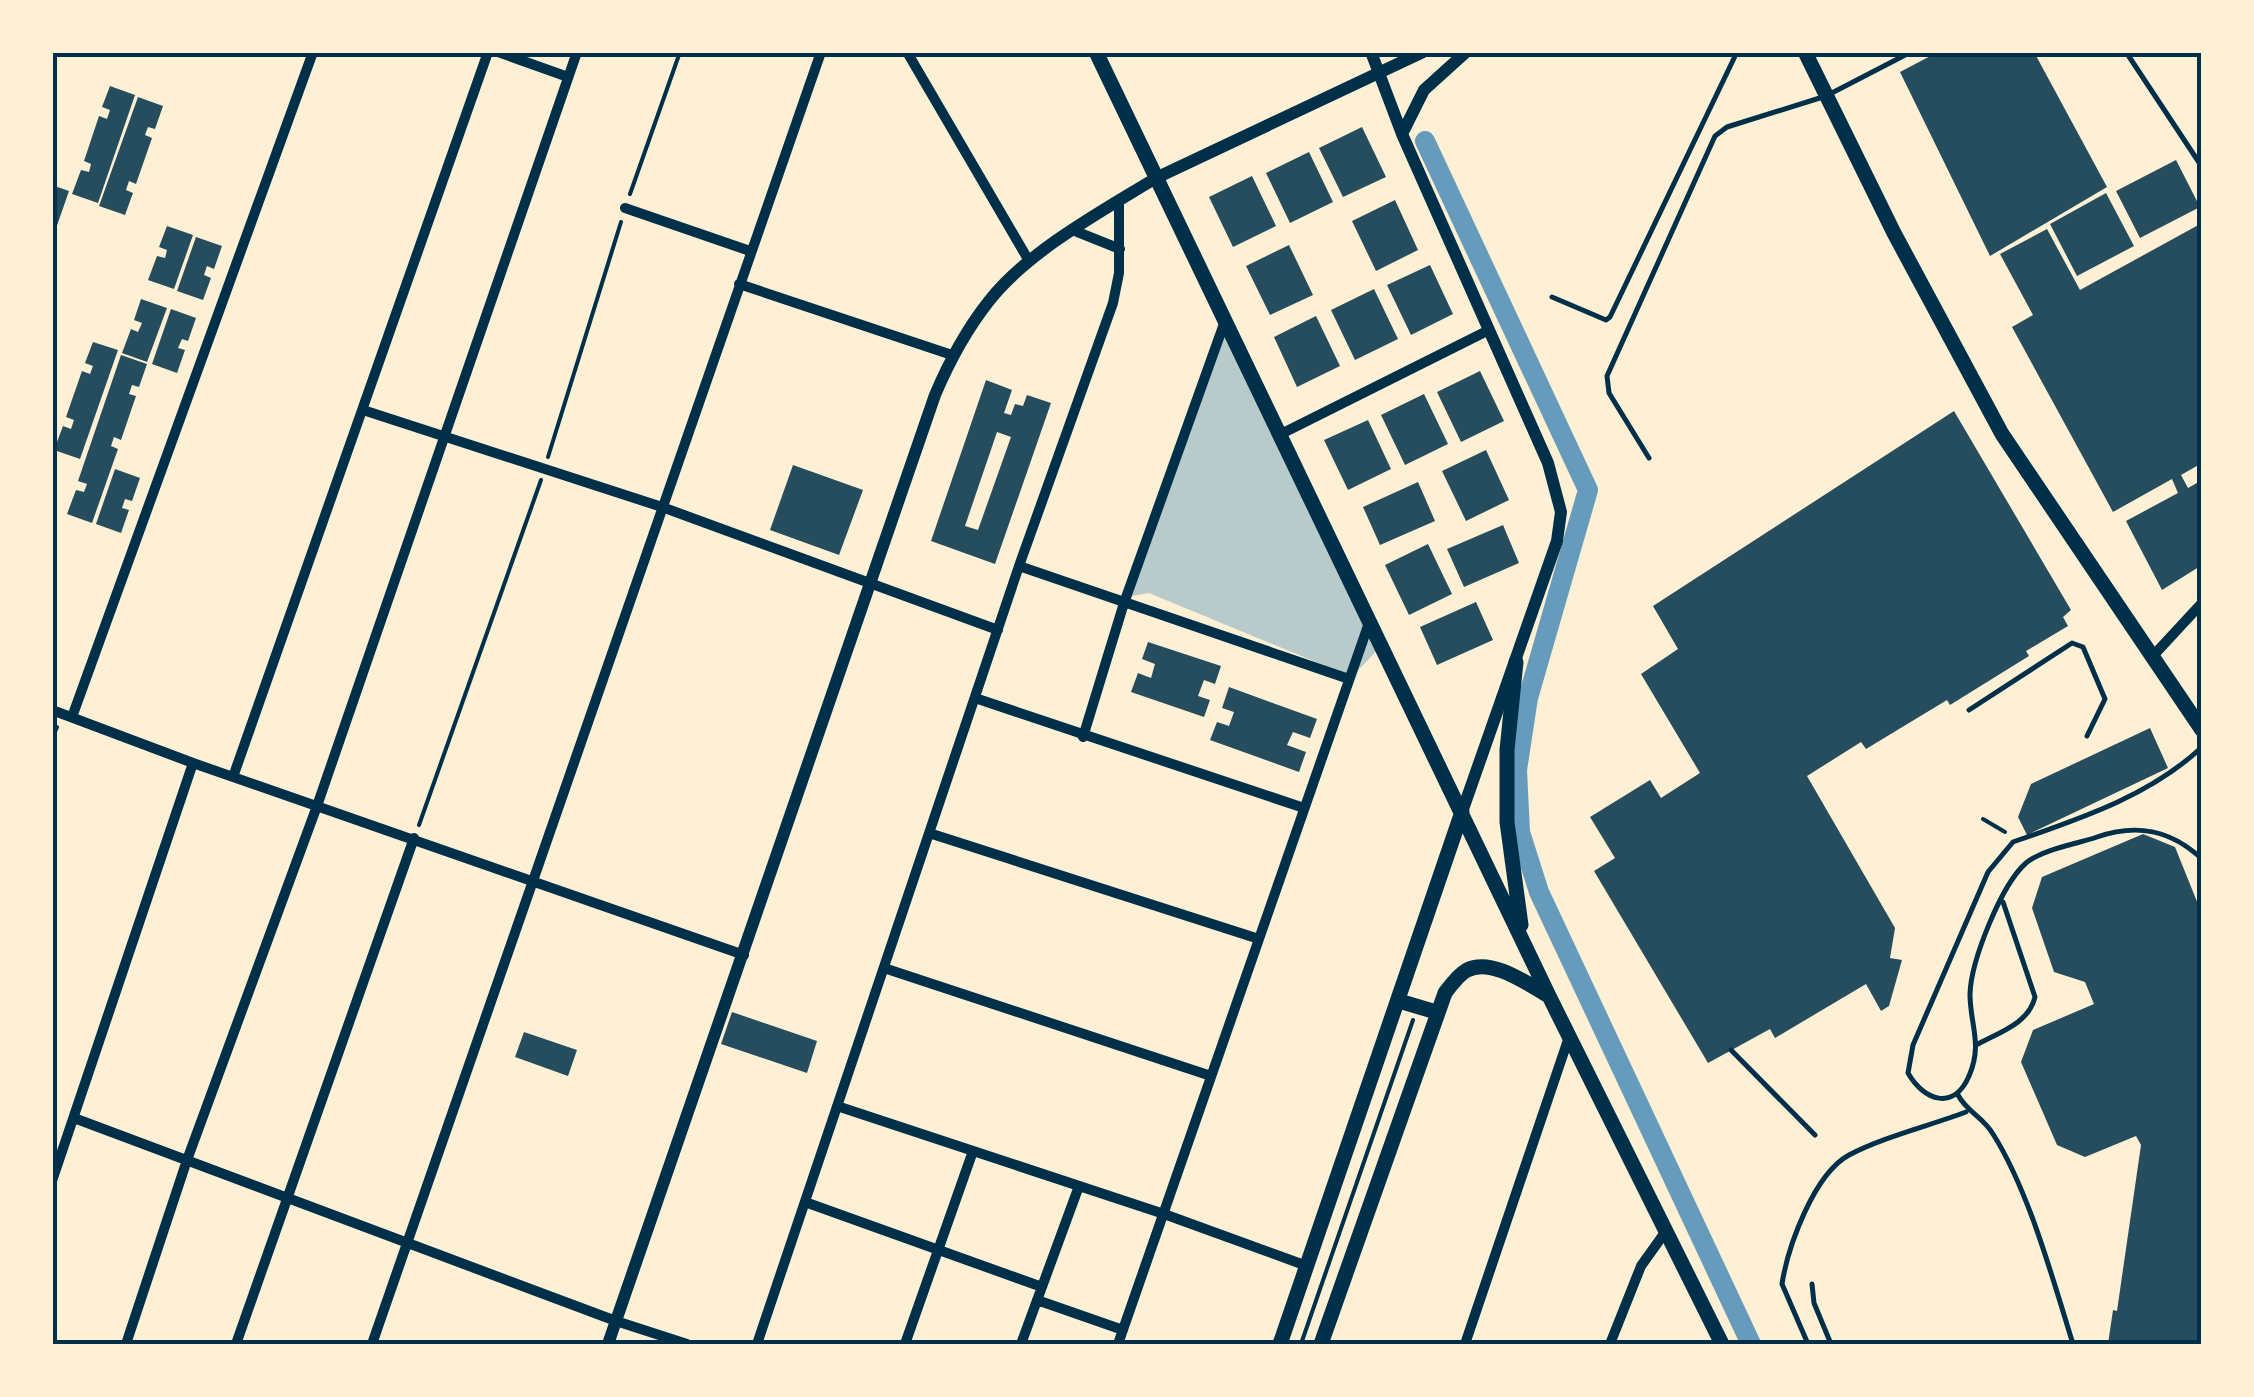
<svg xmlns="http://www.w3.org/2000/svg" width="2254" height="1397" font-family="Roboto,sans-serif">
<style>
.green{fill:#b9caca}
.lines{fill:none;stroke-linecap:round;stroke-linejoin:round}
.canal{stroke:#669bbc;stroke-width:20}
.building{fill:#264d5e;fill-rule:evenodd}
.path{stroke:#003049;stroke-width:4}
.service{stroke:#003049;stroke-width:5}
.minor{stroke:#003049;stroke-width:10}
.tertiary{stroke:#003049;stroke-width:12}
.secondary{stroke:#003049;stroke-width:15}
.neatline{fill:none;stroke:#003049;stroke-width:4}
</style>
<rect width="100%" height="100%" fill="#fdf0d5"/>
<path class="green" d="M1225,320L1381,646L1352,677L1149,593L1127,597Z"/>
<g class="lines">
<path class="canal" d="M1425,141L1588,490L1528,698L1517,770L1520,832L1539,892L1751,1344"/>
</g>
<path class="building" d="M1938,52H2034L2107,187L1990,256L1900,72Z
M110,86L135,95L98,203L72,194L81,170L89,172L91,164L84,161L99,116L107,119L110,110L102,107Z
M138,97L163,106L155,129L148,127L145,135L152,138L136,184L129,181L126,190L133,193L125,215L99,206Z
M1362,127L1386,177L1343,197L1319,148Z
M1309,152L1333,202L1290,223L1266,173Z
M2176,160L2200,207L2140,238L2116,191Z
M1252,176L1276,226L1233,247L1209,197Z
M52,185L69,191L53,237H52Z
M2106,193L2134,246L2077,276L2050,224Z
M1395,200L1418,250L1376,271L1352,221Z
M2202,223V463L2181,475L2188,488L2202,480V565L2162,590L2126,521L2178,493L2172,479L2113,512L2012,327L2033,315L2000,254L2047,229L2080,290Z
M167,226L193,235L174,289L148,280L157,256L165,258L167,250L159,247Z
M196,237L222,246L214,269L207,266L204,275L211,278L203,300L177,291Z
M1289,245L1313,295L1270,315L1246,266Z
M1430,265L1453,314L1411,335L1387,285Z
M1374,289L1398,339L1355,360L1331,310Z
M141,299L167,308L147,362L122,353L131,329L138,332L142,323L134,320Z
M171,309L196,318L188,341L182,339L178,348L185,350L177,373L152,364Z
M1316,316L1340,366L1297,387L1274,337Z
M93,342L118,350L80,459L54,450L63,426L71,429L74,420L66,417L82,371L90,374L93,366L85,363Z
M121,355L147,364L139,387L132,385L129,394L136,396L121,440L114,437L111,446L118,449L92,523L67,514L76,490L84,492L87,484L78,481Z
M1480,371L1504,421L1461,442L1437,392Z
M986,380L1012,390L1004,413L1011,415L1015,404L1023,406L1027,395L1051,403L995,564L931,541ZM997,432L1011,437L978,530L965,526Z
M1424,394L1448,444L1405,465L1381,415Z
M1954,411L2071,610L2063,617L2068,626L2026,651L2029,656L1950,705L1947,700L1866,749L1861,742L1807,776L1895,928L1890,958L1902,960L1889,1006L1881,1011L1866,984L1775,1038L1770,1029L1708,1063L1594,871L1615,858L1590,817L1650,780L1661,798L1700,773L1641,674L1678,649L1653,606Z
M1368,420L1391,469L1348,490L1324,440Z
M1486,450L1509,500L1466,521L1442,471Z
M793,465L863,490L839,555L770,530Z
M115,469L140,478L132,501L125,499L122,508L129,510L121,533L96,524Z
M1418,482L1435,521L1380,545L1363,507Z
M1503,525L1519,563L1464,587L1447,549Z
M1428,544L1452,594L1409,615L1385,565Z
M1476,602L1493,640L1437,665L1420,627Z
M1148,642L1221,666L1215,684L1204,680L1198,696L1210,700L1204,717L1131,692L1138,673L1151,678L1155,664L1142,659Z
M1229,687L1317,719L1310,738L1293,732L1287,745L1306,752L1299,772L1210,740L1217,722L1229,726L1234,712L1222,708Z
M2150,728L2168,768L2027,835L2018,817L2031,784Z
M2143,834L2175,847L2202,914V1344H2108L2113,1310L2117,1311L2141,1145L2136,1136L2085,1157L2057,1145L2021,1062L2033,1030L2094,1004L2085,982L2054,972L2032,908L2042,877Z
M732,1012L817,1041L807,1073L721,1044Z
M524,1032L577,1050L568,1076L515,1057Z"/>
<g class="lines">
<path class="path" d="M630,194L680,52
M548,457L621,222
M52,739L57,727
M1983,819L2005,832
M419,825L541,480
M1301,1344L1413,1020"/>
<path class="service" d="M2126,52L2202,167
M1552,297L1606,320L1610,317L1737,52
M1649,458L1609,393L1607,376L1715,136L1727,127L1826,96L1911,52
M1969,710L2072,643L2083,647L2105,699L2087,736
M2202,747C2150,796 2079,819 2013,842L1988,872L1913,1045L1908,1073C1924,1101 1954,1111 1969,1076C1983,1044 1970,1025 1970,994C1971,961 2001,885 2026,863C2043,849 2077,844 2097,837C2137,823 2171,830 2202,859
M1978,1044C2000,1032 2029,1023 2035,997L2003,902
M1731,1050L1815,1135
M1958,1095C1967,1112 1983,1117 1993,1134C2029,1191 2053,1280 2073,1344
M1812,1284L1814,1303L1831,1344
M1808,1344L1782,1284C1788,1246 1814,1174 1849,1155C1883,1137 1929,1126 1966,1112"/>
<path class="minor" d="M498,52L568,77
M907,52L1029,261
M625,208L750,251
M1075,231L1120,249
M739,284L952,355
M363,410L662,507L998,630
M1281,434L1489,330
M1019,566L1349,679
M2152,657L2202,603
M975,698L1304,808
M52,710L193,763L744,955
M72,717L313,52
M1083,737L1124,603L1225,321
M233,777L488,52
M929,833L1259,939
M884,968L1211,1076
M837,1106L1164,1214L1307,1266
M74,1118L616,1321L687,1344
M52,1181L193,763
M805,1202L1042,1287
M1037,1300L1123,1330
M126,1344L187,1160L317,806L577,52
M236,1344L414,838
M372,1344L821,52
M757,1344L1019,566L1113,303L1119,273V201
M905,1344L973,1151
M1021,1344L1079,1186
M1118,1344L1369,623
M1465,1344L1569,1037
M1610,1344L1641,1266L1666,1231"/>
<path class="tertiary" d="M1371,52L1402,134L1548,463L1561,512L1557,541L1462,812
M1402,134L1424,90L1466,52
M608,1344L935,395C949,362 966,330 989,301C1028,251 1102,211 1156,178L1423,52"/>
<path class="secondary" d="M1096,52L1549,996L1722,1344
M1805,52L1894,233L2002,434L2202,730
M1516,662L1507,750V822L1521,925
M1399,1001L1436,1012
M1280,1344L1462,812
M1321,1344L1445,993C1451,985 1458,975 1467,970C1492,957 1529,985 1549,996"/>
</g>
<rect width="2254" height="1397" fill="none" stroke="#fdf0d5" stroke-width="110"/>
<rect x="55" y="55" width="2144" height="1287" class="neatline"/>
</svg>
